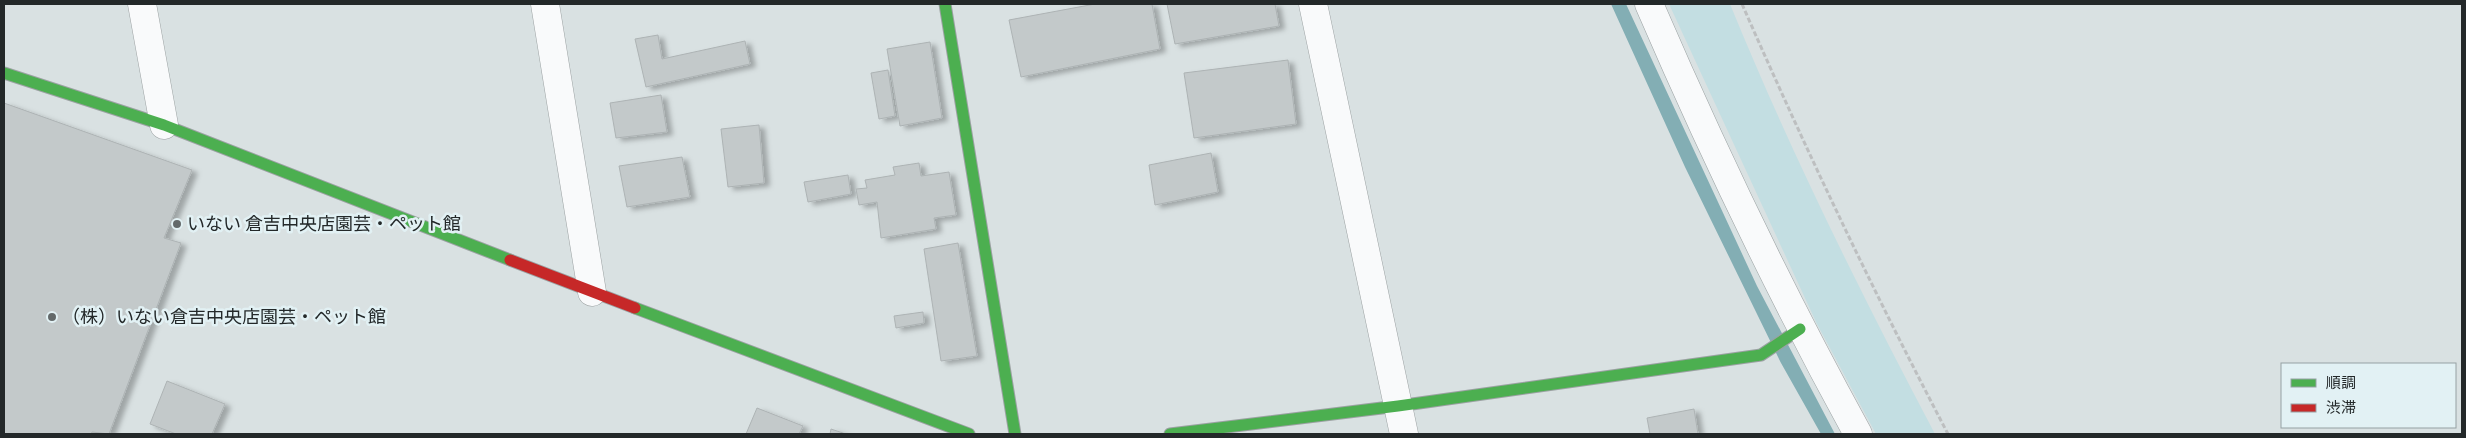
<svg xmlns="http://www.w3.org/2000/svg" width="2466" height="438" font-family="Ubuntu,'Noto Sans JP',sans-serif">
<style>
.green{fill:#c3dee2}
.water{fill:#83aeb4}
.building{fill:#c3c9ca;stroke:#adb3b4;filter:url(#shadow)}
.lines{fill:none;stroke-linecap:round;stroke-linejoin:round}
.street-casing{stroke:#9ba1a2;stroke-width:29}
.fast-casing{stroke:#9ba1a2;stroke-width:13}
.jam-casing{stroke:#9ba1a2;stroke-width:13}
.path{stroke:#bdbfc0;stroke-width:3;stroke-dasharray:5 2.5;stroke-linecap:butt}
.street{stroke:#f9fafb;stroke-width:28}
.fast{stroke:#4caf50;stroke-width:11}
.jam{stroke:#c62828;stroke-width:11}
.poi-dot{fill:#63696a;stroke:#e2f1f4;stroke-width:2}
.labels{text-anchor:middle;stroke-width:5;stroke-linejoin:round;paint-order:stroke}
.poi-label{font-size:18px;fill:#232829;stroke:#e2f1f4;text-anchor:start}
</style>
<defs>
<filter id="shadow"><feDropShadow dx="5.5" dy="3" stdDeviation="2.5" flood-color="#0004"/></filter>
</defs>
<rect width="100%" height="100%" fill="#d9e1e2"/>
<path class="green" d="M1669,4H1730C1790,151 1861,294 1935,434H1876L1817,324Z"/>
<path class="water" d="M1611,4H1626L1757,286L1835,434H1821L1781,363L1685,167Z"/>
<path class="building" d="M1095,4H1152L1160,49L1021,77L1009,20Z
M1167,4H1275L1279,26L1175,44Z
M658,35L662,59L745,41L750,64L646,87L635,39Z
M930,42L942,118L900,126L887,49Z
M1288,60L1296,124L1194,138L1184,73Z
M888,70L895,116L879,119L871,73Z
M661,95L667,132L616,138L610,103Z
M4,103L192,170L164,238L181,243L109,434L92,432L91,434H4Z
M759,125L764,183L728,187L721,129Z
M1211,153L1218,192L1155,205L1149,165Z
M682,157L690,197L627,207L619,166Z
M919,163L921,176L949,172L956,215L934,218L936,229L881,238L877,202L859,205L856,189L867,188L865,180L895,175L893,167Z
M848,175L851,194L808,202L804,182Z
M958,243L977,356L941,361L924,249Z
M923,312L924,323L896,328L894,316Z
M167,381L225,404L212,434H176L150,424Z
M757,408L803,426L799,434H746Z
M1694,409L1698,434H1650L1647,418Z
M831,429L846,434H830Z"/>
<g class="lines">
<defs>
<path id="street" d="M142,4L164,125
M545,4L592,292
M1313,4L1404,434
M1649,4C1712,150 1781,294 1858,434"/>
<path id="fast" d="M945,4L1015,434
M4,73L164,125L510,260
M635,308L969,434
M1170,434L1398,406L1761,355L1800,329"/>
<path id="jam" d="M510,260L635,308"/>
</defs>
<use href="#street" class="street-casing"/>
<use href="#fast" class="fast-casing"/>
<use href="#jam" class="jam-casing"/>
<path class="path" d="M1742,4C1806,150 1874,293 1948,434"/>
<use href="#street" class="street"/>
<use href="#fast" class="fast"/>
<use href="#jam" class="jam"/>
</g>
<g class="poi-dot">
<circle cx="177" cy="224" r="5"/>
<circle cx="52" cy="317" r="5"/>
</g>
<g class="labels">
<g class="poi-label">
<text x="187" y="230">いない 倉吉中央店園芸・ペット館</text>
<text x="62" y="323">（株）いない倉吉中央店園芸・ペット館</text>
</g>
</g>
<rect width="2466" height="438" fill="none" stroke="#232829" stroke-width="10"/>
<rect x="2281" y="363" width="175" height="65" fill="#e2f1f4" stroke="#96a1a3"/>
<rect x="2291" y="379" width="25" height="8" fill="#4caf50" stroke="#96a1a3"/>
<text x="2326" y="388" font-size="15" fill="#232829">順調</text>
<rect x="2291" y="404" width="25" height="8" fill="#c62828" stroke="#96a1a3"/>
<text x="2326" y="413" font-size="15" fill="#232829">渋滞</text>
</svg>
